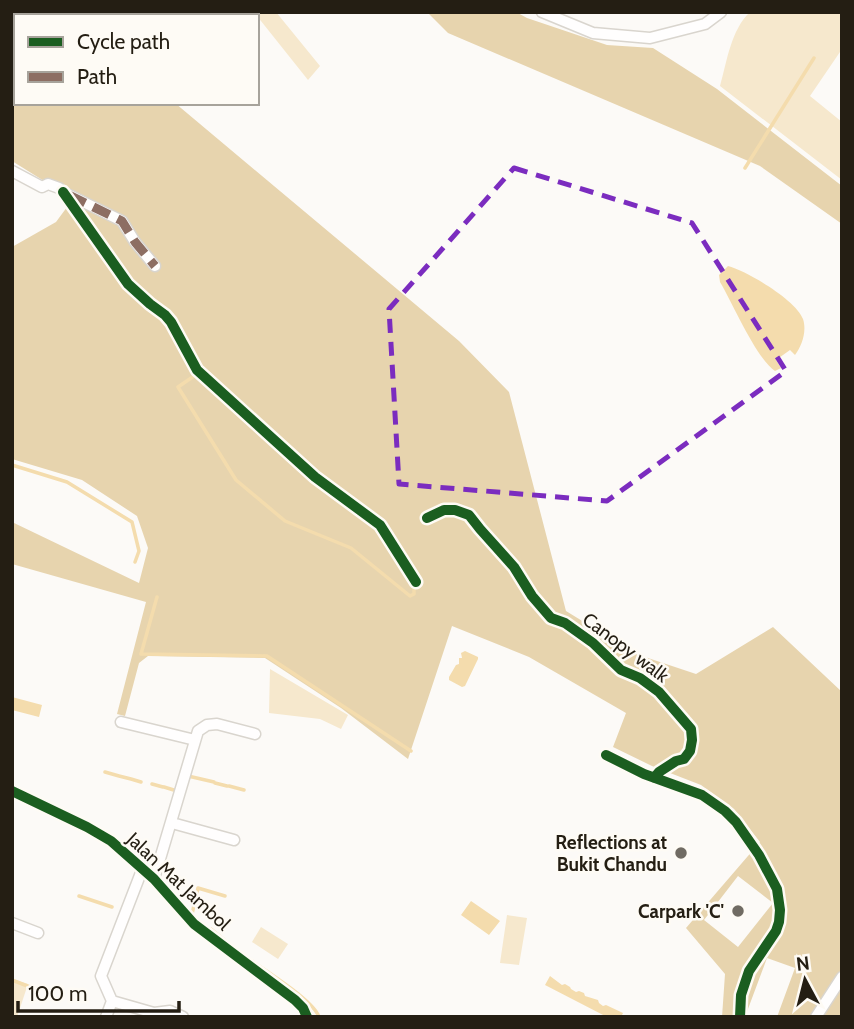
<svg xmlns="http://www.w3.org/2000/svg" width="854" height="1029" font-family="Cabin,sans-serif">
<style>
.green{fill:#f6e8cd}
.forest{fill:#e7d4ae;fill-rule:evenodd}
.water{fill:#f4dcad}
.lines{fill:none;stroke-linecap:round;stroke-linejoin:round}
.stream{stroke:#f4dcad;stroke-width:3.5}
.minor-casing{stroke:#d9d5ce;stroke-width:13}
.minor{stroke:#fffefe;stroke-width:10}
.quiet{stroke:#8d6e63;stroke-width:9;stroke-dasharray:18 9;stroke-linecap:butt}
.cycleway-casing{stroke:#fefbf5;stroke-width:15}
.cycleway{stroke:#1b5e20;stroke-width:10}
.marked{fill:none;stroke:#7b2cbf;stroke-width:5;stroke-dasharray:14 9;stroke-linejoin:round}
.poi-dot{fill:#706b63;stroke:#fefbf5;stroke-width:2.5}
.labels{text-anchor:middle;stroke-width:5;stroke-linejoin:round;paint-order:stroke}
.street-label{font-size:19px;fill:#241e13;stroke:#fefbf5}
.poi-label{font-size:19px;font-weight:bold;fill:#241e13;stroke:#fefbf5;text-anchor:end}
</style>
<rect width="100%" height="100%" fill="#fcfaf7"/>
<path class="green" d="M253,12H276L320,66L308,80L257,16Z
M750,12H842V49L810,96L842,122V180L720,86C727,61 731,30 750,12Z
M270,669L348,715L341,729L320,719L269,713Z
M507,915L527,918L519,965L500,963Z
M261,927L288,944L278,959L252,942Z
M12,979L28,984L17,1017H12Z"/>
<path class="forest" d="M12,12H66L63,16H16V103H175L459,341L509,392L566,611L636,654L696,674L773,627L842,692V1017H777L795,968L767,958L745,1017H722L725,974L686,928L760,842L734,809L701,785L652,766L613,747L626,713L529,657L452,626L408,759L341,708L265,658L148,656L139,663L125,716L117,714L146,602L12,564V522L139,583L148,548L137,516L82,480L12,459V247L56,222L70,203L69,189L55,181H44L12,161ZM738,876L773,903L738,947L704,920Z
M427,12H516L527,18L607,45L653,48L717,89L842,186V224L760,166L448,33Z"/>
<path class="water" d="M728,266C747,271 796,300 803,319C807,331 802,346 795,355L790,350L776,360L781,368L775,371C756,358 733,304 720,282L719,275Z
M465,651L478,657V659L465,686L462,687L449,680V677L456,665L459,664V658H462L461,653Z
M12,697L42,705L39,717L12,710Z
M471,901L500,921L489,935L461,915Z
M550,976L562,985L565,984L570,987L571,989L576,992L579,991L584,993L585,996L598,1000L599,1003L603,1006L606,1005L623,1013L621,1017H607L545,985Z"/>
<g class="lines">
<path class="stream" d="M745,168L814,58
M196,372L197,374L178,387L236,480L285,521L351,548L410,596L414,594V585
M12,465L67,482L132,522L139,551L135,562
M157,597L141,654L267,656L411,751
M105,772L119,776
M119,776L131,779
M188,776L214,782
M131,779L141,782
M215,783L227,786
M152,784L163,787
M229,786L244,790
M164,787L177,791
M79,896L112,907
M192,914L198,888L225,896
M211,929L232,946
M252,961C268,973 313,1000 319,1017
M12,980L30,987"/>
<defs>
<path id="minor" d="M542,12L593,33L650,38L705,24L721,12
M12,171L42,187L48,184L59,188L63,192L122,221L135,242L155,266
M63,192L128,284L150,304L165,315L171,322L197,370L315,477L380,525L416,582
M121,722L195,740
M606,755L644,774L702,795L725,811L736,822L759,855L777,889L780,910L779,922L776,931L749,971L741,995L740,1017
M12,791L87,827L111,841L154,879L194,924L295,1000L303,1008L307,1017
M172,823L234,840
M154,879L198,731L207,725L217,724L255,734
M12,923L38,933
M112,1001L154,1013L170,1011L183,1017
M106,1017L112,1001L101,976L142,870
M816,1017L842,977"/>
</defs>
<use href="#minor" class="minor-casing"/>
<use href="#minor" class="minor"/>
<path class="quiet" d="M69,195L122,221L135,242L155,266"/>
<defs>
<path id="cycleway" d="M63,192L128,284L150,304L165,315L171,322L197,370L315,477L380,525L416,582
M427,518L444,510H455L469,515L480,529L514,567L532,596L551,618L565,623L593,643L621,670L640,678L659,692L691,729L692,740L690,751L684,759L676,761L659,772L654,778
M606,755L644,774L702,795L725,811L736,822L759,855L777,889L780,910L779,922L776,931L749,971L741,995L740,1017
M12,791L87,827L111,841L154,879L194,924L295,1000L303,1008L307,1017"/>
</defs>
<use href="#cycleway" class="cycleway-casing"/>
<use href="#cycleway" class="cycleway"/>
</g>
<path class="marked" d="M514,168L692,223L786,371L607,501L399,484L389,309Z"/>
<g class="poi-dot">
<circle cx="681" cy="853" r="7"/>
<circle cx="738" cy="911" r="7"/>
</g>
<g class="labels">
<g class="street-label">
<text transform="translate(626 647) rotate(37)" y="7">Canopy walk</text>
<text transform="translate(179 881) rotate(43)" y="7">Jalan Mat Jambol</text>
</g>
<g class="poi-label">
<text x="667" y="849">Reflections at<tspan x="667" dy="22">Bukit Chandu</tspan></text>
<text x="724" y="918">Carpark 'C'</text>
</g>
</g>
<rect width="854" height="1029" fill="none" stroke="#241e13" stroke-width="28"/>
<rect x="14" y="14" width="245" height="91" fill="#fefbf5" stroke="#a7a39b" stroke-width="2"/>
<rect x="28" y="37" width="35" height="10" fill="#1b5e20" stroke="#a7a39b" stroke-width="2"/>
<text x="77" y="49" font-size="21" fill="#241e13">Cycle path</text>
<rect x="28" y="72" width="35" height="10" fill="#8d6e63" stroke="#a7a39b" stroke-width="2"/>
<text x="77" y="84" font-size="21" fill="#241e13">Path</text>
<g transform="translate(805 980) rotate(353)" stroke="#fefbf5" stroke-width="5" paint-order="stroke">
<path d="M0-5L12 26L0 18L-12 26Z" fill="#241e13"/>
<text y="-10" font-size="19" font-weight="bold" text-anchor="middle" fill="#241e13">N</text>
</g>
<path d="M18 1001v10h161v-10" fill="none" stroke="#241e13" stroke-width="3.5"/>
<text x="28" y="1001" font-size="21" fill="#241e13" stroke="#fefbf5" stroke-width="5" paint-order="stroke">100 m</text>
</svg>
